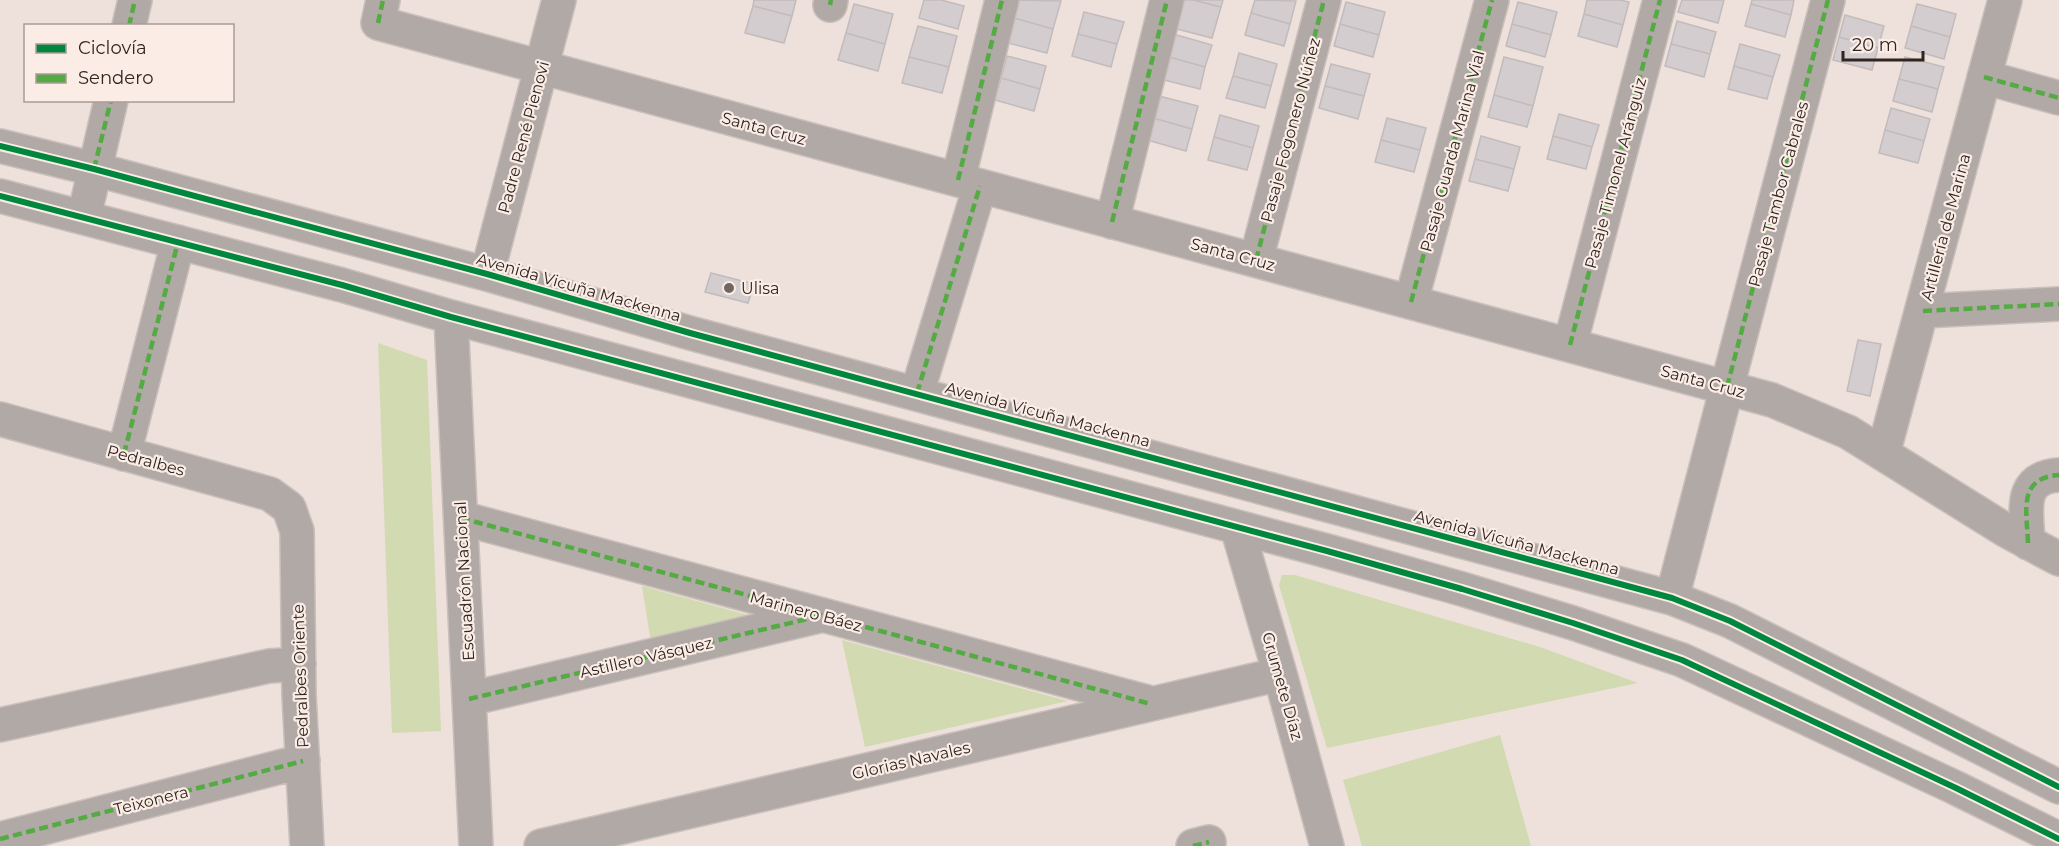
<svg xmlns="http://www.w3.org/2000/svg" width="2059" height="846" font-family="Montserrat,sans-serif">
<style>
.green{fill:#d2dab1}
.building{fill:#d4cdcf;stroke:#c2bbbc;stroke-width:1.5}
.lines{fill:none;stroke-linecap:round;stroke-linejoin:round}
.minor-casing{stroke:#cabfba;stroke-width:36}
.minor{stroke:#b0a9a6;stroke-width:33}
.quiet{stroke:#54aa43;stroke-width:4.5;stroke-dasharray:9 4.5;stroke-linecap:butt}
.cycleway-casing{stroke:#fbece6;stroke-width:10}
.cycleway{stroke:#00873e;stroke-width:6}
.poi-dot{fill:#726662;stroke:#fbece6;stroke-width:2}
.labels{text-anchor:middle;stroke-width:4.5;stroke-linejoin:round;paint-order:stroke}
.street-label{font-size:16px;fill:#2f2521;stroke:#fbece6}
.poi-label{font-size:16px;fill:#2f2521;stroke:#fbece6;text-anchor:start}
</style>
<rect width="100%" height="100%" fill="#eee0da"/>
<path class="green" d="M378,343L427,360L441,731L392,733Z
M1282,575H1295L1540,647L1638,683L1327,748L1279,585Z
M642,586L769,621L651,643Z
M842,640L1068,701L865,747Z
M1500,735L1531,846H1362L1343,780Z"/>
<path class="building" d="M754,0H796L792,16L753,6Z
M924,0H941L964,6L958,29L919,18Z
M1019,0L1061,1L1053,29L1014,18Z
M1180,0H1193L1221,7L1212,38L1173,28Z
M1193,0H1223L1221,7Z
M1255,0L1296,1L1290,24L1251,13Z
M1587,0H1620L1629,2L1623,25L1584,14Z
M1682,0H1724L1718,23L1678,12Z
M1752,0H1794L1791,15L1751,4Z
M1346,2L1385,12L1379,35L1340,24Z
M1518,2L1557,12L1551,35L1512,24Z
M854,4L893,14L885,44L846,33Z
M1751,4L1791,15L1785,37L1745,26Z
M1917,4L1956,14L1950,37L1911,26Z
M753,6L792,16L784,43L745,33Z
M1084,12L1124,22L1117,44L1078,34Z
M1251,13L1290,24L1284,46L1245,35Z
M1584,14L1623,25L1617,47L1578,36Z
M1845,15L1884,26L1878,48L1839,37Z
M1014,18L1053,29L1047,53L1008,43Z
M1677,21L1716,32L1710,54L1671,44Z
M1340,24L1379,35L1373,57L1334,46Z
M1512,24L1551,35L1545,57L1506,46Z
M918,26L957,36L949,67L909,57Z
M1911,26L1950,37L1944,59L1905,48Z
M846,33L885,44L878,71L838,60Z
M1078,34L1117,44L1111,67L1072,56Z
M1173,34L1212,45L1205,67L1166,56Z
M1839,37L1878,48L1872,70L1833,60Z
M1671,44L1710,54L1704,77L1665,66Z
M1740,44L1780,55L1773,77L1734,66Z
M1239,53L1277,64L1271,86L1233,76Z
M1007,56L1046,66L1040,89L1001,78Z
M1166,56L1205,67L1200,89L1160,79Z
M909,57L949,67L942,93L902,83Z
M1504,57L1543,67L1533,106L1494,95Z
M1905,57L1944,67L1938,89L1899,79Z
M1331,64L1370,74L1364,96L1325,86Z
M1734,66L1773,77L1767,99L1728,89Z
M1233,76L1271,86L1265,108L1226,98Z
M1001,78L1040,89L1034,111L995,100Z
M1899,79L1938,89L1932,112L1893,101Z
M1325,86L1364,96L1358,119L1319,108Z
M1494,95L1533,106L1527,127L1488,117Z
M1159,96L1198,106L1192,129L1153,118Z
M1891,108L1930,119L1924,141L1885,130Z
M1559,114L1599,125L1592,147L1553,136Z
M1220,115L1259,126L1253,148L1214,137Z
M1153,118L1192,129L1186,151L1147,140Z
M1387,118L1426,128L1420,150L1381,140Z
M1885,130L1924,141L1918,163L1879,153Z
M1481,136L1520,147L1514,169L1475,159Z
M1553,136L1592,147L1586,169L1547,159Z
M1214,137L1253,148L1247,170L1208,160Z
M1381,140L1420,150L1414,172L1375,162Z
M1475,159L1514,169L1508,191L1469,181Z
M711,273L754,284L748,303L705,292Z
M1858,340L1881,344L1870,396L1847,391Z"/>
<g class="lines">
<defs>
<path id="minor" d="M383,0L378,23L1772,400L1848,432L2007,531L2059,559
M830,5L831,0
M129,26L135,0
M1984,77L2059,98
M0,146L94,169L487,274L690,333L1672,598L1730,621L2059,787
M958,180L1002,0
M0,196L342,285L451,317L1327,551L1462,589L1573,623L1682,660L1956,788L2059,839
M84,217L111,100
M1112,222L1167,0
M1256,260L1324,0
M487,274L559,0
M1411,302L1492,0
M1923,311L2059,304
M451,317L476,846
M1570,345L1660,0
M917,393L980,186
M0,419L270,494L289,508L297,531L299,695L307,846
M124,454L178,242
M1883,454L2005,0
M461,518L1147,702
M1237,527L1280,674L1327,846
M2028,543C2027,511 2017,478 2059,475
M1672,598L1828,0
M469,699L819,616
M0,725L269,666L299,664
M0,839L303,761
M541,846L1280,674
M1193,846L1209,842"/>
</defs>
<use href="#minor" class="minor-casing"/>
<use href="#minor" class="minor"/>
<path class="quiet" d="M830,5L831,0
M378,23L383,0
M129,26L135,0
M1984,77L2059,98
M94,169L111,100
M958,180L1002,0
M1112,222L1167,0
M1256,260L1324,0
M1411,302L1492,0
M1923,311L2059,304
M1570,345L1660,0
M1727,387L1828,0
M917,393L980,186
M124,454L178,242
M461,518L1151,704
M2028,543C2027,511 2017,478 2059,475
M469,699L820,616
M0,839L303,761
M1193,846L1209,842"/>
<defs>
<path id="cycleway" d="M0,146L94,169L487,274L690,333L1672,598L1730,621L2059,787
M0,196L342,285L451,317L1327,551L1462,589L1573,623L1682,660L1956,788L2059,839"/>
</defs>
<use href="#cycleway" class="cycleway-casing"/>
<use href="#cycleway" class="cycleway"/>
</g>
<circle class="poi-dot" cx="729" cy="288" r="6"/>
<g class="labels">
<g class="street-label">
<text transform="translate(764 128) rotate(15)" y="6">Santa Cruz</text>
<text transform="translate(1290 130) rotate(-75)" y="6">Pasaje Fogonero Núñez</text>
<text transform="translate(523 137) rotate(-75)" y="6">Padre René Pienovi</text>
<text transform="translate(1452 151) rotate(-75)" y="6">Pasaje Guarda Marina Vial</text>
<text transform="translate(1615 173) rotate(-75)" y="6">Pasaje Timonel Aránguiz</text>
<text transform="translate(1778 194) rotate(-75)" y="6">Pasaje Tambor Cabrales</text>
<text transform="translate(1945 227) rotate(-75)" y="6">Artillería de Marina</text>
<text transform="translate(1233 254) rotate(15)" y="6">Santa Cruz</text>
<text transform="translate(579 287) rotate(16)" y="6">Avenida Vicuña Mackenna</text>
<text transform="translate(1703 381) rotate(15)" y="6">Santa Cruz</text>
<text transform="translate(1048 414) rotate(15)" y="6">Avenida Vicuña Mackenna</text>
<text transform="translate(146 460) rotate(15)" y="6">Pedralbes</text>
<text transform="translate(1517 542) rotate(15)" y="6">Avenida Vicuña Mackenna</text>
<text transform="translate(464 581) rotate(-93)" y="6">Escuadrón Nacional</text>
<text transform="translate(806 611) rotate(15)" y="6">Marinero Báez</text>
<text transform="translate(646 657) rotate(-13)" y="6">Astillero Vásquez</text>
<text transform="translate(300 676) rotate(-92)" y="6">Pedralbes Oriente</text>
<text transform="translate(1283 686) rotate(74)" y="6">Grumete Díaz</text>
<text transform="translate(911 760) rotate(-13)" y="6">Glorias Navales</text>
<text transform="translate(151 800) rotate(-14)" y="6">Teixonera</text>
</g>
<g class="poi-label">
<text x="741" y="294">Ulisa</text>
</g>
</g>
<rect x="24" y="24" width="210" height="78" fill="#fbece6" stroke="#a99c97" stroke-width="1.5"/>
<rect x="36" y="44" width="30" height="9" fill="#00873e" stroke="#a99c97" stroke-width="1.5"/>
<text x="78" y="54" font-size="18" fill="#2f2521">Ciclovía</text>
<rect x="36" y="74" width="30" height="9" fill="#54aa43" stroke="#a99c97" stroke-width="1.5"/>
<text x="78" y="84" font-size="18" fill="#2f2521">Sendero</text>
<path d="M1843 51v9h80v-9" fill="none" stroke="#2f2521" stroke-width="3"/>
<text x="1852" y="51" font-size="18" fill="#2f2521" stroke="#fbece6" stroke-width="4.5" paint-order="stroke">20 m</text>
</svg>
